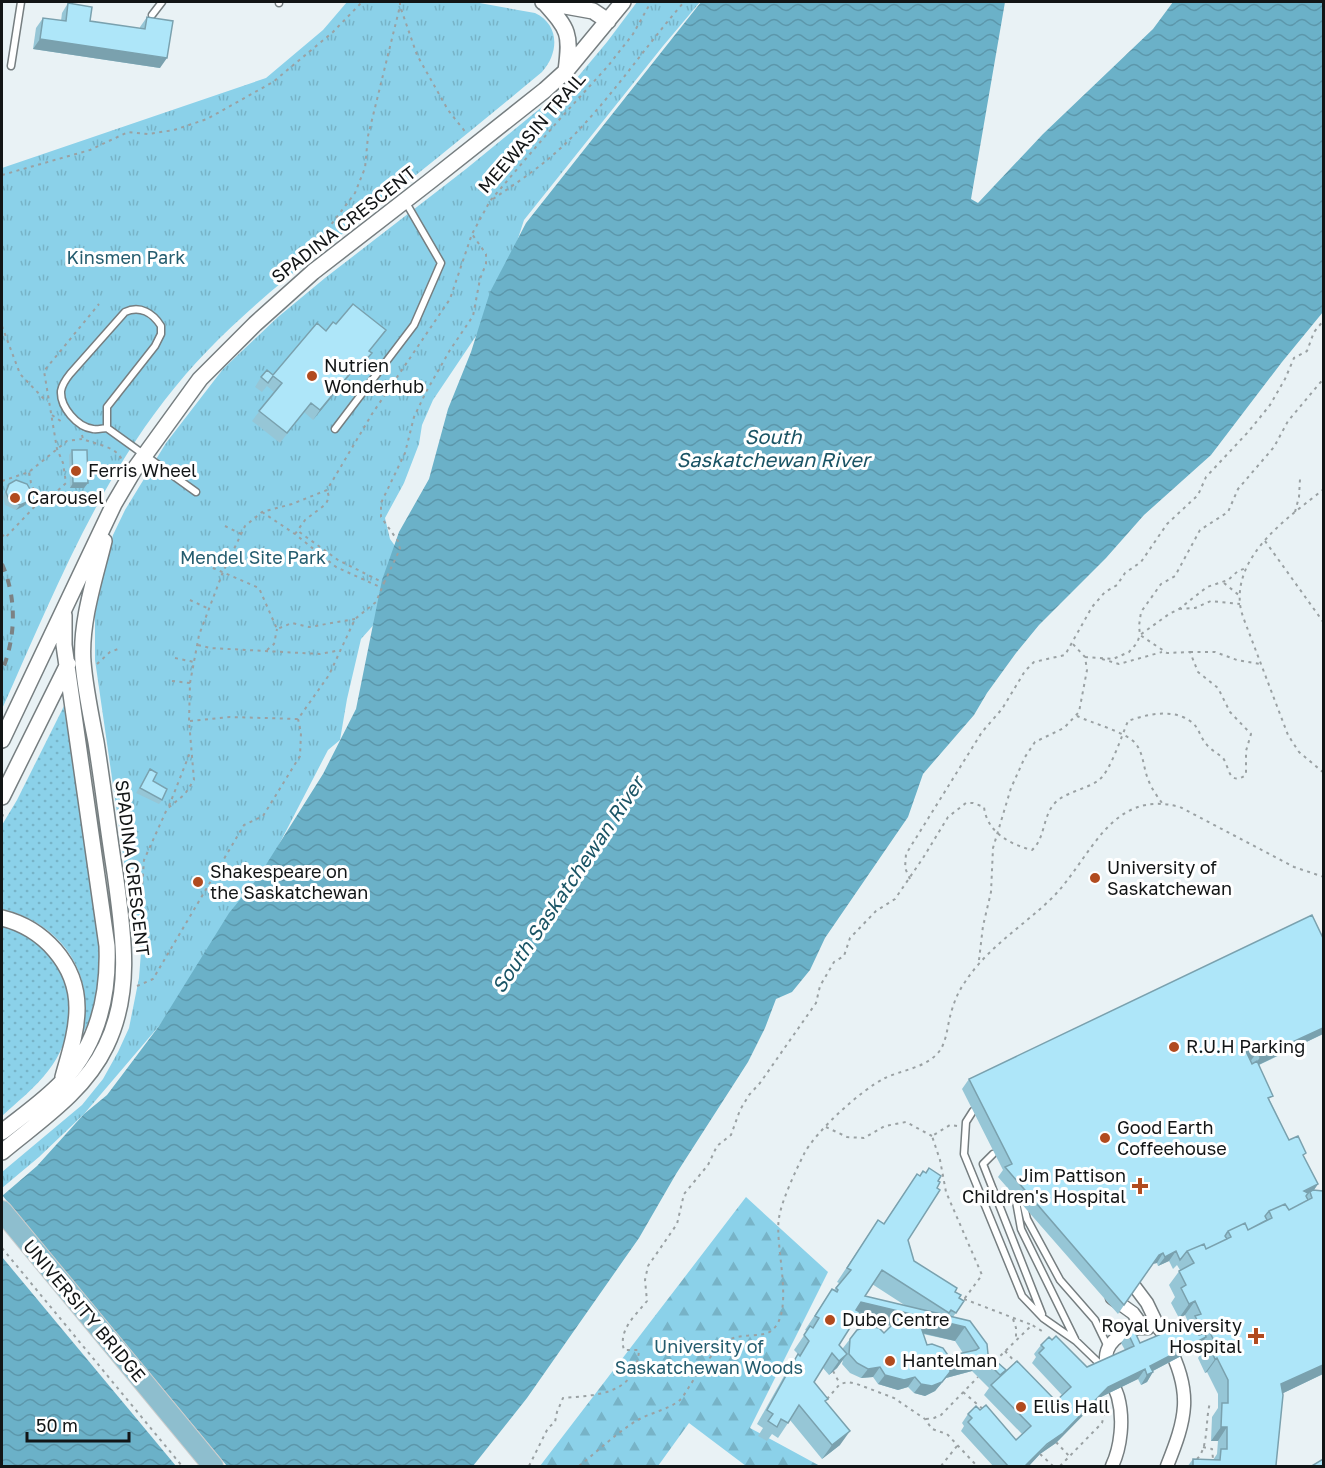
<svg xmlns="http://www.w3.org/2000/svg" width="1325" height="1468" font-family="'Golos Text',sans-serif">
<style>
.grass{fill:url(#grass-dots)}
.forest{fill:url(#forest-firs)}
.park{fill:url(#park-tufts)}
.water{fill:url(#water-waves)}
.pier{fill:#e9f2f5}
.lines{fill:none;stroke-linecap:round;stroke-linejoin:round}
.service-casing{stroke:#767e80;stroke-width:9}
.minor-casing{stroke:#767e80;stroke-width:15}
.tertiary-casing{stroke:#767e80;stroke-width:18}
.primary-casing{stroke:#cbcccc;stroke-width:22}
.path{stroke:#9aa1a3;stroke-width:2;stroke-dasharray:3 4.5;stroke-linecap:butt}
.service{stroke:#fff;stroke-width:6}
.minor{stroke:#fff;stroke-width:12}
.tertiary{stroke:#fff;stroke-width:15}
.primary{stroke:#8ebece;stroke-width:20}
.rail{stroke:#7c8284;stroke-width:4;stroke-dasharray:8 8;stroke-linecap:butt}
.wall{fill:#96c6d6;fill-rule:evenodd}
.shaded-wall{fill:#7aa1ae}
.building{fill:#aee6f9;stroke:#7aa1ae;stroke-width:1.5}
.poi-dot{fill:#b14b1f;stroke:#fff;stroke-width:2}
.labels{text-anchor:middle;stroke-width:6;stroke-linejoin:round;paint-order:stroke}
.street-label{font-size:18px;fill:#121516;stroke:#fff}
.park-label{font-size:18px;fill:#245c6e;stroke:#fff}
.poi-label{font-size:18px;fill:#121516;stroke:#fff;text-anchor:start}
.water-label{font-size:20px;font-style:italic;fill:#1a5465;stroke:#fff}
</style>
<defs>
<pattern id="grass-dots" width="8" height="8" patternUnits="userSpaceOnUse" patternTransform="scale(1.5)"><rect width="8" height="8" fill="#8bd1e9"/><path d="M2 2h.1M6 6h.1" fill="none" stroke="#77b3c7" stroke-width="1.8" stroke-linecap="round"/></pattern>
<pattern id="forest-firs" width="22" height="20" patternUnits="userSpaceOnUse" patternTransform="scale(1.5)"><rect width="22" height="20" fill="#8bd1e9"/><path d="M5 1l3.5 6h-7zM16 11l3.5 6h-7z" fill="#77b3c7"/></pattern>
<pattern id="park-tufts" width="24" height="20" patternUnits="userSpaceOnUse" patternTransform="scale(1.5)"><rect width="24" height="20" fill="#8bd1e9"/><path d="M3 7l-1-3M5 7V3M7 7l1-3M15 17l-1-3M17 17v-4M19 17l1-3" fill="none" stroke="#77b3c7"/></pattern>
<pattern id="water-waves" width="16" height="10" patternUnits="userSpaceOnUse" patternTransform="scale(1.5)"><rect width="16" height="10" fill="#6bb1c8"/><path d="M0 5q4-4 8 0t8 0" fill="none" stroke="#5c97ab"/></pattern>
</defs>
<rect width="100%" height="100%" fill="#e9f2f5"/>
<path class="grass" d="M64,706L100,950C101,981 97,1009 81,1037C84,1022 87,1006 84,990C77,948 42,918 2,909V825L17,800Z
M2,924C24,929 40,942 53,960C79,992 73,1040 48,1071C35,1088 17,1102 2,1116Z"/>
<path class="forest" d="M746,1197L828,1272L750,1428L820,1466H746L689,1423L658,1466H540Z"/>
<path class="park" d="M347,2H474L535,13C560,25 559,53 542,72C487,118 430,164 374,209C299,268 222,325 164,401C93,493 49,604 2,709V168L266,78L323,30Z
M637,2H700L663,46L524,220L500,294L476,336L433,400L422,425L419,444L404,483L385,518L390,539L403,557L378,620L361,639L347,699L340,740L328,750L257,887L159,1026L84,1114L39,1157L2,1188V1172L82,1105L103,1079L118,1052L129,1028L139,978L141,952L132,917L95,660V615L100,583L113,535L125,510L166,443L223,369L278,317L325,278L466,169L576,79L607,42Z"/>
<path class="water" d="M701,2H1005L971,199L978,203L1043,134L1153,29L1173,2H1323V312L1282,362L1211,455L1144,515L1106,558L1039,625L1016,653L987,693L974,715L923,774L908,817L825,938L810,970L792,992L776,999L765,1028L748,1062L676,1174L639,1238L527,1398L473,1466H2V1196L37,1166L84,1114L107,1095L159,1026L229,913L257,879L323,774L356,709L382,580L399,532L429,479L448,409L471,352L490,292L526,223Z"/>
<path class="pier" d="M2,1195L227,1466H176L2,1257Z"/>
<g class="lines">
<defs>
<path id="service" d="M279,3V2
M152,15L162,2
M11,66L21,2
M107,428V407L155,346L161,334V326C153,313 140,305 125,312L70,374C66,379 62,385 61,391C60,407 77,427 93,429C97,430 103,428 107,428L196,492
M335,429L414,325L441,263L405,201
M973,1111L966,1122L964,1154L1022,1296L1043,1318L1076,1341L1104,1368
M993,1154L983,1164L1042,1314
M1015,1196L1021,1229L1075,1339
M1023,1202L1027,1219L1060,1280L1095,1320L1108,1347"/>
<path id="minor" d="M1126,1275L1147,1303L1160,1330
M1112,1298L1133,1313L1144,1328
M1112,1466C1121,1447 1124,1419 1118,1397C1114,1384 1105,1372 1106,1357C1107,1338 1132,1326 1148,1328
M1167,1466C1186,1419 1193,1393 1168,1345"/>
<path id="tertiary" d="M543,2L593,11L608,21
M544,2C569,30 571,33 566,71
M2,740L114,504L134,470L200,379L255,324L313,272L429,182L545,90L566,71L623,2
M2,797L68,664
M2,918C43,928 77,964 77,1008C77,1032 69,1055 63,1077
M2,1132C22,1116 44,1101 62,1082C98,1044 109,997 107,946L64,645V615
M2,1152C39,1121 84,1092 106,1046C133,991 123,931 115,873C108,829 103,786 96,742C91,716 85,688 83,662C80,623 95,578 104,541"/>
<path id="primary" d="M2,1211L213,1466"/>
</defs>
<use href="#service" class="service-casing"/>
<use href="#minor" class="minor-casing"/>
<use href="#tertiary" class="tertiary-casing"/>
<use href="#primary" class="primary-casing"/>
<path class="path" d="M400,2V6L417,55L448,110L467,134
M2,175L90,150L128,132L148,134L174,130L207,119L273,82L333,32L362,2
M493,199C518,182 545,164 566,143C610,100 644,48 684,2
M317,250L327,230L355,193L365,168L368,136L400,6
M2,326L20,374L45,400L48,401
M52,415L62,422
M82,435L83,439C97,445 116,446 122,460
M2,481L29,472L67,441L82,439
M1324,489C1289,517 1235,553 1240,604C1241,613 1245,622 1248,630L1288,735L1299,752L1324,773
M39,502L55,493L66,483L63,463L57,449L44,371L99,304
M262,512L295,534L336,567L380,587
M1295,512L1299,497L1300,479
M225,526L241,534
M2,534L5,538L39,502L31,483L29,472
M295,534L305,520L326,504L329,497L327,490
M1265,541L1324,623
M206,565L259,588L277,629L292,623L309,627L355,619
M384,583L400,549L398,541L381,517V503L405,453L414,417L426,392L450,350L473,316L480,279L486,264V254L472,234
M1224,583L1240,596
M190,600L209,609
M1179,609L1195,608L1211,601L1240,604
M198,645L210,648L320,654L341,650
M267,650L274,644L277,629
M1190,652H1215L1237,660L1260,664
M1085,657L1113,659L1129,652L1137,643L1140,635L1169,614L1179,609L1207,587L1228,580L1238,571L1246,568
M175,658L194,662
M1102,659L1119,664L1162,652
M97,664L110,652L118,649
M172,681L190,683
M1077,716C1091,723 1127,732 1136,744C1144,755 1143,767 1148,779C1151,788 1157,796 1162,803
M190,721L230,717L298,719L329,675L355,619L376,602L384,583L338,560L298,531
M169,806L191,750
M2,817L5,810
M910,879L905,868L906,854L982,732L1002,709L1025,671L1034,662L1065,655L1092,607L1105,592L1117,585L1125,573L1141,562L1167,524L1198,495L1206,477L1249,431L1270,405L1285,379L1294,358L1307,351L1314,332L1324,320
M138,944L144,860L167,809L185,794L194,780L189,721L190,683L199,635L223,572L245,526L262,512L292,504L327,490L372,414L450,299L472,234L490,201L558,121L608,66L633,34L651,2
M979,960L983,926L991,892L993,848L1011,788L1025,757L1035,742L1064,728L1079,712L1087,670L1085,657L1072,643
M137,986L153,979L244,825L263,816L300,756L301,733L298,719
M957,1126L950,1125L932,1136L940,1160L946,1192L982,1275L962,1302
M826,1127L847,1137L864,1138L885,1126L906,1122L932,1136
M2,1248L182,1466
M964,1299L1032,1325
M1013,1319L1016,1328V1340
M1005,1351L1017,1364
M995,1361L1032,1325L1042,1331
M833,1371L840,1384
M963,1392L984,1410
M827,1399L840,1384L848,1382L857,1384L894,1398L925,1419L932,1429L947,1434L977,1466
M926,1419L934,1418L941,1415L978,1377
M1056,1442L1070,1457
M1203,1447L1212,1449L1213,1459
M1040,1454L1053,1466
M1197,1459C1209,1447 1205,1420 1210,1403
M529,1466L548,1428L555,1422L557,1412L563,1398C598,1395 636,1395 639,1350H624C618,1330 635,1316 647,1301L645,1280L648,1266L677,1224L684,1194L708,1165L717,1146L731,1135L740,1110L749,1095L760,1083L816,1003L820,986L834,962L844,956L850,938L876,911L895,899L923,858L948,817L966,803H973L984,807C987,832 1009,844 1032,850C1046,838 1042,814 1057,801C1069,791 1087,789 1099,780C1110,772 1122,735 1128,721C1144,715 1166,710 1183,717C1201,725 1197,734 1207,745C1211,750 1217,753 1222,757C1230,765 1227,787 1246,775V751L1251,734L1230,712L1218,688L1198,672L1190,652L1167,653L1140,635L1139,626L1141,612L1161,584L1175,576L1200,530L1228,512L1238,489L1274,447L1288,421L1324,378
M579,1466C598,1451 615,1434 636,1421C649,1413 668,1410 680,1400C684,1396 688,1388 691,1384C697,1374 716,1348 725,1342C739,1332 763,1338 771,1331C796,1313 774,1246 779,1218C781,1202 796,1170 804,1154C816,1131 861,1090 885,1078C902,1070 924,1068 937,1054C947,1044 947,1026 951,1013C954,1002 958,992 965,982C988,947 1022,927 1052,898C1091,859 1110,788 1180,807L1294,867L1324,877
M941,1466L957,1446
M1060,1466L1102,1423L1106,1406"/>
<use href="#service" class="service"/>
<use href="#minor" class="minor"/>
<use href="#tertiary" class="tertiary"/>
<use href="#primary" class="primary"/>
<path class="rail" d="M2,564C17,598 16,637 2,671"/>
</g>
<path class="wall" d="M68,3L90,21L140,29V27L147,17L160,68L33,49L36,28L43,18L61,21L62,13Z
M336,324L379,339L369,351L365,363L357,372L354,370L313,420L304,412L280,443L252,421L274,392L267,386L262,392L255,387L261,377L273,375L326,331Z
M72,450L88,483L84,488H70L69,455Z
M9,484L24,506L16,510L5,505L3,497L6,489Z
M150,769L153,781L162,800L159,804L136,793Z
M1323,938V1034L1259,1065L1270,1101L1289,1140L1304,1157L1318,1184L1314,1190L1323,1191V1374L1283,1393L1276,1465L1277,1467H1187L1193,1459L1213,1460L1217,1454L1218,1441H1211L1212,1417L1218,1408V1394L1207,1372L1205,1373L1198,1358L1202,1352L1200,1346L1153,1371L1147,1382L1141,1385L1138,1379L1101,1397L1056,1443L1040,1454L1028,1467H994L961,1431L964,1426L962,1423L968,1414L980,1410L1016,1440L1022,1434L984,1395L989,1388L972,1371L946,1378L935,1391L925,1396L914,1393L908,1387L898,1390L878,1384L873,1377L861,1378L850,1373L842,1364L843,1360L837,1368L829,1375L823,1368L814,1382L826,1402L840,1445L822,1459L790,1420L778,1438L772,1434L767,1441L758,1436L763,1428L757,1424L788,1369L798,1354L799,1355L794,1350L807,1331L805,1330L832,1289L834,1290L839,1283L837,1282L878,1220L884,1223L917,1174L920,1176L938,1181L908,1240L914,1261L955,1292L959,1298L964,1301L953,1317L970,1321L988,1354L1006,1370L1056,1401L1062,1395L1032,1363L1036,1357L1034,1354L1041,1345L1052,1340L1087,1367L1125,1350L1121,1343L1128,1333L1140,1343L1188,1322L1185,1315L1179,1318L1171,1303L1175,1297L1169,1285L1180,1270L1177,1265L1173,1269L1169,1261L1158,1266L1157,1263L1152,1264L1118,1314L998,1177L1003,1170L962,1089L969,1079ZM872,1284L906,1306L865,1296ZM856,1318L891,1326L884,1333L850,1339L843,1348V1350L839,1345ZM923,1334L955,1341L963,1353L953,1355L950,1360L927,1345Z"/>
<path class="shaded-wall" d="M40,39L167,58L160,68L33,49Z
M361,360L354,370L313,420L320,410Z
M73,483H88L84,488H70Z
M27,502L24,506L16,510L20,505Z
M1323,1028V1034L1254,1067L1260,1057Z
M1245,1049L1257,1052L1250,1062Z
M1318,1184L1311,1194L1310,1192L1306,1196L1304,1191Z
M1176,1251L1169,1261L1158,1266L1165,1257Z
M1163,1253L1157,1263L1152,1264L1159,1255Z
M1195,1301L1185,1315L1179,1318L1189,1304Z
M861,1302L965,1327L955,1341L851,1316Z
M1208,1328L1199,1341L1206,1337L1200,1346L1147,1374L1150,1366L1194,1343L1203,1331Z
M847,1354L837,1368L829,1375L839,1361Z
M982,1357L972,1371L946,1378L935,1391L925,1396L914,1393L921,1384L944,1379L954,1364Z
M1217,1358L1207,1372L1205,1373L1215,1359Z
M1323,1365V1374L1271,1399L1281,1384Z
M880,1367L873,1377L861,1378L868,1369Z
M1145,1369L1138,1379L1101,1397L1056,1443L1040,1454L1028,1467H1024L1108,1387Z
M1153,1372L1147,1382L1141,1385L1147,1375Z
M885,1375L915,1377L908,1387L898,1390L878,1384Z
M1221,1427H1227L1218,1441H1211Z
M850,1431L840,1445L822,1459L832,1445Z"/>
<path class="building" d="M68,3L92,7L90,21L145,29L147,17L173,21L167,58L40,39L43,18L66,21Z
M353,304L386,330L369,351L372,353L364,362L361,360L320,410L311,403L287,433L259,411L282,383L273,376L268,383L261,377L267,370L273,375L317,323L326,331L333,322L336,324Z
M72,450H87L88,483H73Z
M16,480L27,484L31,491L27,502L20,505L9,500L6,492L9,484Z
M150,769L157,773L153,781L167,789L162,800L140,788Z
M1312,915L1323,938V1028L1260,1057L1257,1052L1245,1049L1252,1064L1257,1061L1273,1096L1268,1098L1289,1140L1298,1136L1306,1153L1303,1155L1318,1184L1304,1191L1308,1193L1306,1196L1308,1200L1289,1210L1285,1204L1269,1211L1265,1216L1267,1220L1248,1230L1245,1223L1228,1231L1225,1236L1227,1239L1206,1249L1204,1244L1187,1251L1180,1260L1176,1251L1165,1257L1163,1253L1159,1255L1124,1305L1005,1167L1012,1164L969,1079Z
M929,1168L941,1176L938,1181L940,1182L937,1188L940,1190L908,1240L914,1261L957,1288L955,1292L961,1295L959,1298L964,1301L956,1313L951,1310L949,1313L882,1270L865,1296L970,1321L987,1344L988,1354L1006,1370L1000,1375L982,1357L954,1364L953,1355L976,1350L979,1348L965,1327L861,1302L856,1310L860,1312L839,1345L847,1354L839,1361L832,1353L814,1382L828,1399L825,1401L850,1431L832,1445L799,1405L788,1423L781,1419L777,1427L768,1421L773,1414L767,1410L798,1354L800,1356L809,1341L804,1335L810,1326L813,1328L819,1318L815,1316L832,1289L837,1292L838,1290L836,1288L851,1270L847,1268L878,1220L884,1224L917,1174L920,1176L923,1171L926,1173Z
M1313,1190L1323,1191V1365L1281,1384L1283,1395L1276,1465L1277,1467H1193V1459L1220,1460L1221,1449H1227V1427H1221L1222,1403H1228V1380L1217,1358L1215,1359L1208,1344L1214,1341L1208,1328L1203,1331L1195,1316L1201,1314L1195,1301L1189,1304L1181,1288L1186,1285L1179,1271L1194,1263L1187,1251L1204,1244L1206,1249L1231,1237L1228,1231L1245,1223L1248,1230L1272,1218L1269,1211L1285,1204L1289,1210L1312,1198L1310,1192Z
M901,1316L919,1321L927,1345L932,1344L943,1348L950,1358V1372L942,1382L932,1386L921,1384L915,1377L904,1380L885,1375L880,1367L868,1369L857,1363L849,1354L850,1339L857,1330L868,1326L879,1328L884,1333Z
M1192,1321L1199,1335L1205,1333L1206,1337L1150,1366L1153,1372L1147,1375L1145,1369L1108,1387L1063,1433L1047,1444L1024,1467H1009L968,1422L972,1418L968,1414L976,1406L980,1410L986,1405L1016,1440L1031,1426L991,1385L1017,1361L1056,1401L1071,1387L1039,1353L1044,1348L1041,1345L1049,1337L1052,1340L1056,1336L1087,1367L1134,1346L1128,1333L1134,1330L1140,1343Z
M1323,1459V1467H1310Z"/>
<g class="poi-dot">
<circle cx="312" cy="376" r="6"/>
<circle cx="76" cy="471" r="6"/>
<circle cx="15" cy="498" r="6"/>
<circle cx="1095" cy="878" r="6"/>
<circle cx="198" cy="882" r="6"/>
<circle cx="1174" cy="1047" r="6"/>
<circle cx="1105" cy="1138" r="6"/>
<path d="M1137 1177h6v6h6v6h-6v6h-6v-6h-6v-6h6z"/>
<circle cx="830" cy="1320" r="6"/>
<path d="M1253 1327h6v6h6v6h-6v6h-6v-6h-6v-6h6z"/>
<circle cx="890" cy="1361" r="6"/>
<circle cx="1021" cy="1407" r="6"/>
</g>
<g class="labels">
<g class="street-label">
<text transform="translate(532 133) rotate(-49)" y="6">MEEWASIN TRAIL</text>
<text transform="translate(344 225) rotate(-38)" y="6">SPADINA CRESCENT</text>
<text transform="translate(132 868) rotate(83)" y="6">SPADINA CRESCENT</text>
<text transform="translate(84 1311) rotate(50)" y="6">UNIVERSITY BRIDGE</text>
</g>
<g class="park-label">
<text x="126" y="264">Kinsmen Park</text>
<text x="253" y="564">Mendel Site Park</text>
<text x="709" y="1353">University of<tspan x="709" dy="21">Saskatchewan Woods</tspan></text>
</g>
<g class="poi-label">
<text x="324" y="372">Nutrien<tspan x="324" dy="21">Wonderhub</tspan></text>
<text x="88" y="477">Ferris Wheel</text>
<text x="27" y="504">Carousel</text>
<text x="1107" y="874">University of<tspan x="1107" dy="21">Saskatchewan</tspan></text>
<text x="210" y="878">Shakespeare on<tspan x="210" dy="21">the Saskatchewan</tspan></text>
<text x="1186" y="1053">R.U.H Parking</text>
<text x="1117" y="1134">Good Earth<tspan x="1117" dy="21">Coffeehouse</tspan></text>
<text x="1126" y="1182" text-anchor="end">Jim Pattison<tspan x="1126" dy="21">Children's Hospital</tspan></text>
<text x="842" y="1326">Dube Centre</text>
<text x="1242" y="1332" text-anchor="end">Royal University<tspan x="1242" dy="21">Hospital</tspan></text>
<text x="902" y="1367">Hantelman</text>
<text x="1033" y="1413">Ellis Hall</text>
</g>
<g class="water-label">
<text x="773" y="444">South<tspan x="773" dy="23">Saskatchewan River</tspan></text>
<text transform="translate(568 885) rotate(-56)" y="7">South Saskatchewan River</text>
</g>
</g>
<rect width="1325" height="1468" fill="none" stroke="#121516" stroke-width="6"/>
<path d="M27 1432v9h102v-9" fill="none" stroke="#121516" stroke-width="3"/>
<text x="36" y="1432" font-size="18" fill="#121516" stroke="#ffffff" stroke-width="4.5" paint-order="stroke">50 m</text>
</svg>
